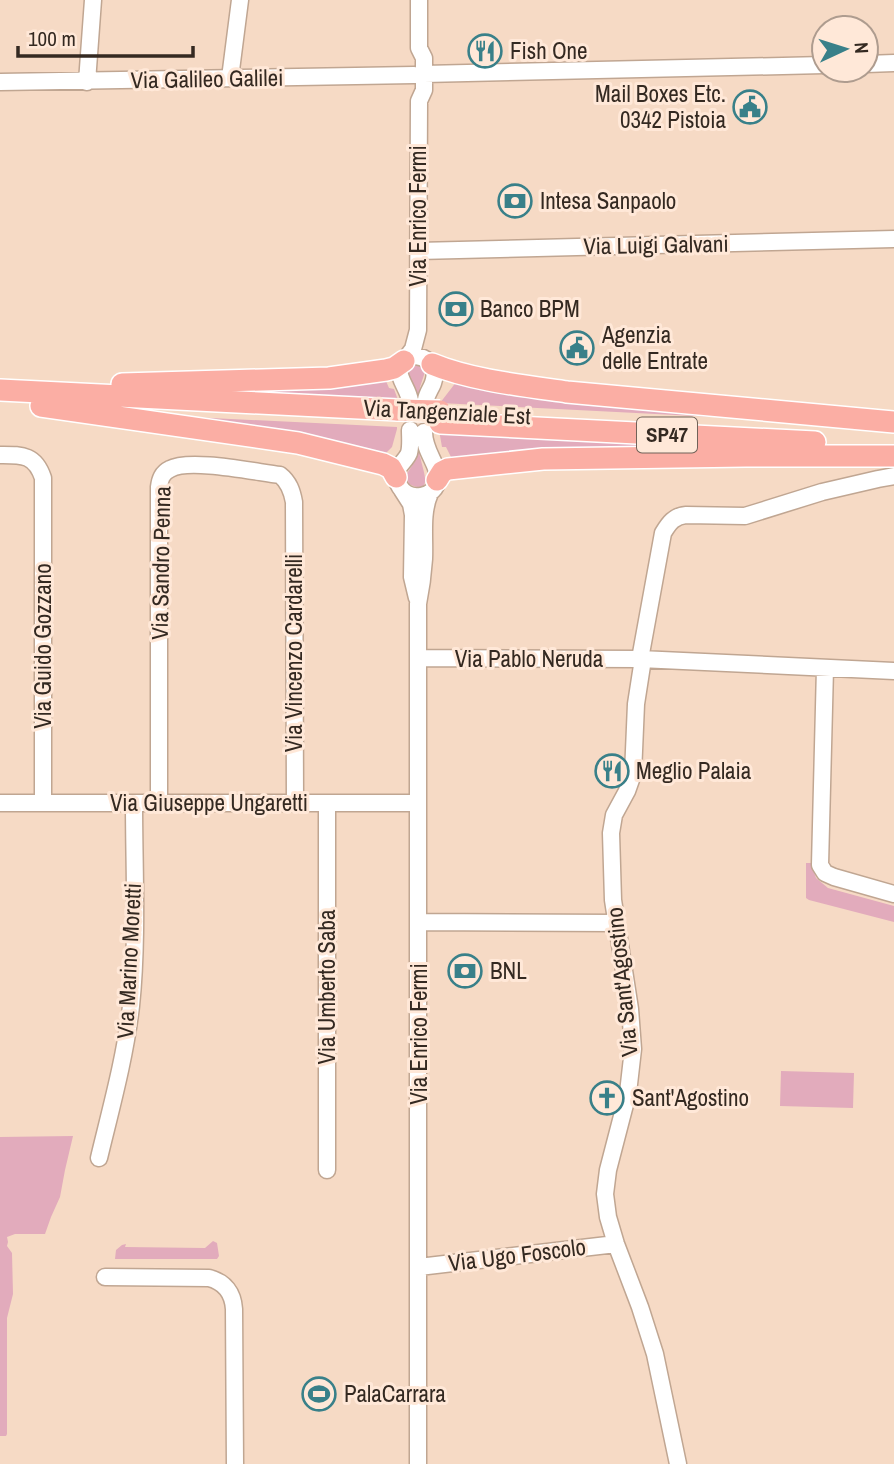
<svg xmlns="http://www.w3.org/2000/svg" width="894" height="1464" font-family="'Archivo Narrow',sans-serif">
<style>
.green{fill:#e2abbc}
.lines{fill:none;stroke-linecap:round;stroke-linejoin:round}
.minor-casing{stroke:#c0a692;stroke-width:19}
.major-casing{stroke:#fff;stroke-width:24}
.minor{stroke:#fff;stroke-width:16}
.major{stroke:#fbaea4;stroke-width:21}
.major-bridge-casing{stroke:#fff;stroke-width:24;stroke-linecap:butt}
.major-bridge{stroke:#fbaea4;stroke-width:21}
.labels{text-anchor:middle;stroke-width:6;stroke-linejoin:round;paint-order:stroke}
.shield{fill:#ffe8d8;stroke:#716258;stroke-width:2}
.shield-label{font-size:21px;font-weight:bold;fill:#342921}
.poi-label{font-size:23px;fill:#342921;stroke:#ffe8d8;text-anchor:start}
.street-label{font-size:23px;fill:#342921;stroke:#ffe8d8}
</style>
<rect width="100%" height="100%" fill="#f6dac5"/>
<path class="green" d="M417,365L422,367L425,372L420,387L418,406L416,391L408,373L411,367Z
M383,374L389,388L394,389L398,400L137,387Z
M460,377L851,424L440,403Z
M150,415L397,427V429L392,447L382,457Z
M439,430L751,445L454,463L446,447H442Z
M419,442C419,448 419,455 421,460C423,471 434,496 409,484L406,475L415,461Z
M806,863H811L816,878L828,888L894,906V922L809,900L806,898Z
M781,1071L854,1073L853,1108L780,1106Z
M73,1136L65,1170L60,1197L51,1217L45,1234H15L7,1237L8,1242L7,1246L12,1253L13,1294L7,1318V1434L6,1436H0V1137Z
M213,1241L217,1243L219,1256L217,1259H115L116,1250L122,1245L126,1244L125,1247L205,1248Z"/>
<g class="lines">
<defs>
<path id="minor" d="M866,64L894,63
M424,74L824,65
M230,78L240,0
M0,82L414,75
M87,82L93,0
M418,251L894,239
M404,361L413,349L418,330L419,101L424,90V58L419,48V0
M410,401C408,384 386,369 412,356C427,356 439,366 433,383C431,389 427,393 426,400
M410,430C410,437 411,446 409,453C404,465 389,469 400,487C409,502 436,498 438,479C439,465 424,452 424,432
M0,455C22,455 35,454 43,478V803
M402,490L411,504L413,515L412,577L417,598
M418,658L640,659L894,671
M640,659L663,533C669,523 674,516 686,515L745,516L822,492L878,479L894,476
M643,659L636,704L633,774L627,791L614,815L611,833L613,900L630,1009L633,1049L628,1093L608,1170L605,1194L608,1217L616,1244L640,1307L655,1354L678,1464
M825,668L820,865L825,873L834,877L894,894
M0,803H418
M159,803V487C160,479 162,473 170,469C189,458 255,472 280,475C289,482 292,491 294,502L295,803
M418,922L616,923
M99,1158C111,1108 125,1058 131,1006C138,939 134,870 134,803
M327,1170V803
M419,1267L616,1244
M105,1277L209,1278C225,1282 233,1293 234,1309L235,1464
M418,1464V604C421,589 423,574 424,559C425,537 421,513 430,493"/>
<path id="major" d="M432,364C470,380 525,386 567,392L894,422
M122,384L329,378L386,370L394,368L404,361
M0,390L398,410
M41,406L298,443L383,464L391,468L396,477
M440,423L815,442
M437,480L442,472L448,469L543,459L746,456H894"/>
</defs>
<use href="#minor" class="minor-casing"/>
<use href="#major" class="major-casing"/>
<use href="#minor" class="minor"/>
<use href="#major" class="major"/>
<defs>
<path id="major-bridge" d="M398,410L440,411"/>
</defs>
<use href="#major-bridge" class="major-bridge-casing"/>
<use href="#major-bridge" class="major-bridge"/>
</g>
<defs>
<symbol id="restaurant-ring" viewBox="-11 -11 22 22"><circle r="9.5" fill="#ffe8d8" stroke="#398089" stroke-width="1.5"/><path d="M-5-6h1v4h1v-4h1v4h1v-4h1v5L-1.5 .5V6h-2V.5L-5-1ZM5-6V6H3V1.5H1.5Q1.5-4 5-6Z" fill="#398089"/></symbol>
<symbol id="civic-ring" viewBox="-11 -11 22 22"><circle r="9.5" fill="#ffe8d8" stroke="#398089" stroke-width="1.5"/><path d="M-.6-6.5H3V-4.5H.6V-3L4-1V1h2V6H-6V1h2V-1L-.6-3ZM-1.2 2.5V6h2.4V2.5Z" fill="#398089"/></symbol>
<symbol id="bank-ring" viewBox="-11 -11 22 22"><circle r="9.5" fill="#ffe8d8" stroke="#398089" stroke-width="1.5"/><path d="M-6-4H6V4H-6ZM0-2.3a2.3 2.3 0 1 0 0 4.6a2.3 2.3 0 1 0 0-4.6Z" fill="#398089"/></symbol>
<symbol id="church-ring" viewBox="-11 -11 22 22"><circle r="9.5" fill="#ffe8d8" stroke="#398089" stroke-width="1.5"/><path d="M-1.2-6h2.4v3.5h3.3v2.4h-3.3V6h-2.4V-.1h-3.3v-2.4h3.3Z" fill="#398089"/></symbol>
<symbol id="stadium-ring" viewBox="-11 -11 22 22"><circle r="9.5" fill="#ffe8d8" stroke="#398089" stroke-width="1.5"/><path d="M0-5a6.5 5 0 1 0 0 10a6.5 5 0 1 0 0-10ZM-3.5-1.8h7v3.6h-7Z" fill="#398089"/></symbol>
</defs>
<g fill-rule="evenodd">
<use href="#restaurant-ring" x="466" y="32" width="38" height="38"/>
<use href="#civic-ring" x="731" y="88" width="38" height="38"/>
<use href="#bank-ring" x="496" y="182" width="38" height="38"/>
<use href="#bank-ring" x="437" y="290" width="38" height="38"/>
<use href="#civic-ring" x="558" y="329" width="38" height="38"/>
<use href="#restaurant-ring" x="593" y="752" width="38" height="38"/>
<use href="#bank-ring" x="446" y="952" width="38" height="38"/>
<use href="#church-ring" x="588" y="1079" width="38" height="38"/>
<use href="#stadium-ring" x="300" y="1375" width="38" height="38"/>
</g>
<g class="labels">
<rect class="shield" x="637" y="417.5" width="60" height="35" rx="5"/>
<g class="shield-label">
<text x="667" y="442">SP47</text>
</g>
<g class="poi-label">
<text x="510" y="59">Fish One</text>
<text x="726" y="102" text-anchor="end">Mail Boxes Etc.<tspan x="726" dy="26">0342 Pistoia</tspan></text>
<text x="540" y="209">Intesa Sanpaolo</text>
<text x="480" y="317">Banco BPM</text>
<text x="602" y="343">Agenzia<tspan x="602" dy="26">delle Entrate</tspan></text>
<text x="636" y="779">Meglio Palaia</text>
<text x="490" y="979">BNL</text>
<text x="632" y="1106">Sant'Agostino</text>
<text x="344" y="1402">PalaCarrara</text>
</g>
<g class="street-label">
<text transform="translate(207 79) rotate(-1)" y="8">Via Galileo Galilei</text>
<text transform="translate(418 216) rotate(-90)" y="8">Via Enrico Fermi</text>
<text transform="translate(656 245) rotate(-1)" y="8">Via Luigi Galvani</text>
<text transform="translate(447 412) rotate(3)" y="8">Via Tangenziale Est</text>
<text transform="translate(161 563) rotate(-89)" y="8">Via Sandro Penna</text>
<text transform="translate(43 646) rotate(-90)" y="8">Via Guido Gozzano</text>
<text transform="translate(294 653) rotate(-90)" y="8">Via Vincenzo Cardarelli</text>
<text x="529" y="667">Via Pablo Neruda</text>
<text x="209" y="811">Via Giuseppe Ungaretti</text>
<text transform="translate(129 961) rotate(-87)" y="8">Via Marino Moretti</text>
<text transform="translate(622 982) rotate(-96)" y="8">Via Sant'Agostino</text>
<text transform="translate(327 987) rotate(-90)" y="8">Via Umberto Saba</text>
<text transform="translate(419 1034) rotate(-90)" y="8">Via Enrico Fermi</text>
<text transform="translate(517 1255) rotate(-7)" y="8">Via Ugo Foscolo</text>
</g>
</g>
<g transform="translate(845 49) rotate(86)"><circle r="33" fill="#ffe8d8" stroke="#ae9c8f" stroke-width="2"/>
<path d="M0-5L12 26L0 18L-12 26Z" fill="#398089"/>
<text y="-10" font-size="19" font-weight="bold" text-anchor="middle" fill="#342921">N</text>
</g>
<path d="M18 46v10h175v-10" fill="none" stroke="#342921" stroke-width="3.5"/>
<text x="28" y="46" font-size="21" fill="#342921" stroke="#ffe8d8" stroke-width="5" paint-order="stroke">100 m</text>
</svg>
